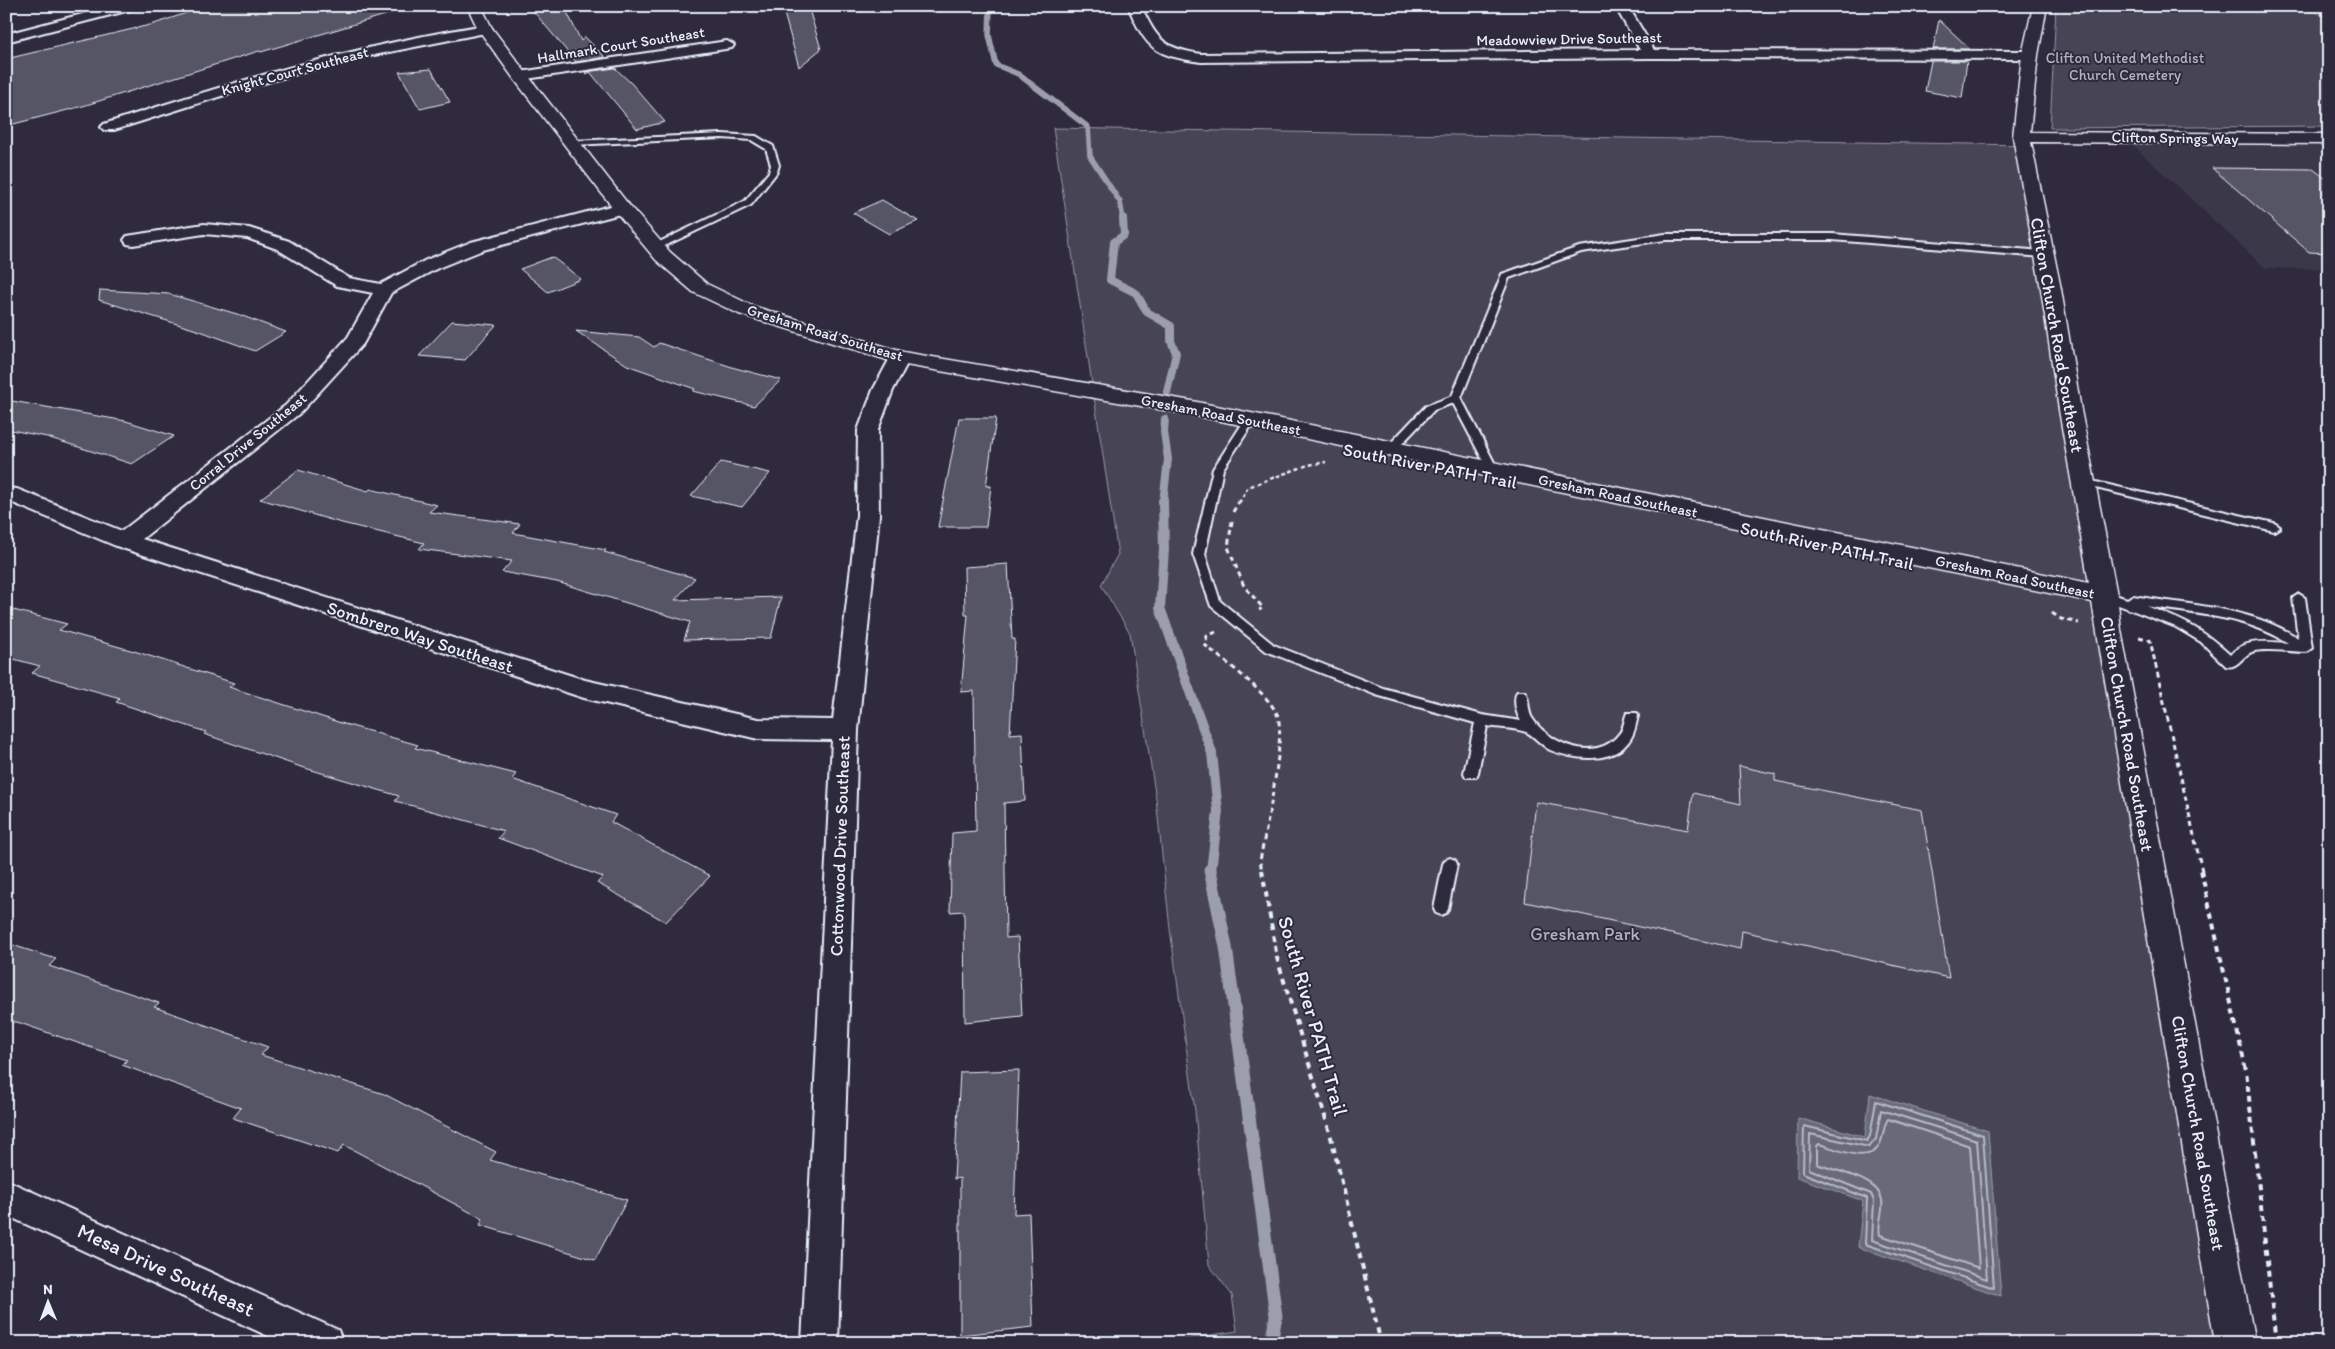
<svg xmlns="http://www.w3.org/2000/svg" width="2335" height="1349" font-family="Itim,sans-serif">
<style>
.built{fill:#3b3749}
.green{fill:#464455;stroke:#979aa6}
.water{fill:#696978;stroke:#9c9fab}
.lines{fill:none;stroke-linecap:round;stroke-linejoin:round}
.shore{stroke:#b5bbc5;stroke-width:2}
.stream-far3{stroke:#9c9fab;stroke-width:5.5}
.stream-far2{stroke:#9c9fab;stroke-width:8}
.stream-far1{stroke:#9c9fab;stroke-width:10}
.stream{stroke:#9c9fab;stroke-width:13}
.building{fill:#575565;stroke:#e8f1f8}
.service-casing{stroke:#e8f1f8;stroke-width:4}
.minor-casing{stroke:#e8f1f8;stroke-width:4}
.tertiary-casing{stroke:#e8f1f8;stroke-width:3}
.path-far2{stroke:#e8f1f8;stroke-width:2.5;stroke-dasharray:4 3;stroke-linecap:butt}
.path-far1{stroke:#e8f1f8;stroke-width:3;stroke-dasharray:5 4;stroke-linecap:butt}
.path{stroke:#e8f1f8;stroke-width:4;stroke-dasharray:6 5;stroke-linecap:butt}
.service{fill:#2f2a3d;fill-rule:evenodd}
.minor{fill:#2f2a3d;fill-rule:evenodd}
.tertiary{fill:#2f2a3d;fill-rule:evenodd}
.labels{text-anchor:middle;stroke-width:4;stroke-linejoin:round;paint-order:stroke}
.far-street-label{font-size:15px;fill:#e8f1f8;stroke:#2f2a3d}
.far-park-label{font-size:15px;fill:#afb4bf;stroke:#2f2a3d}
.street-label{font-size:18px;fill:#e8f1f8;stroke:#2f2a3d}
.park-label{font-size:18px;fill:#afb4bf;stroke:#2f2a3d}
.near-street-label{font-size:21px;fill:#e8f1f8;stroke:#2f2a3d}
</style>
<rect width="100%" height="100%" fill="#2f2a3d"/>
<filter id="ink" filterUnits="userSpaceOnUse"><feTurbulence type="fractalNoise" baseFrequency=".02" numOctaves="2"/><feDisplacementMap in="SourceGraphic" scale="10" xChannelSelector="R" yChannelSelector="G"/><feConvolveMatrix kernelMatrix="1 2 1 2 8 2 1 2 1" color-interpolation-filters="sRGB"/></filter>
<g filter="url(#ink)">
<path class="built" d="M2124,137L2329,142V269L2265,268Z"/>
<path class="green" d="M2056,6H2298L2329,17V126L2050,128Z
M1053,128L2028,145L2230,1343H1160L1237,1331L1232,1295L1209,1265L1195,1111L1170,929L1156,799L1130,633L1101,585L1118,554Z"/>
<path class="water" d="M1870,1094L1988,1131L2001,1296L1858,1247L1863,1201L1797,1177L1798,1118L1865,1137Z"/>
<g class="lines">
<path class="shore" d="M1876,1101L1983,1135L1994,1288L1865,1244L1867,1198L1803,1173L1804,1126L1867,1141L1870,1136Z
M1881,1110L1977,1140L1987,1279L1872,1240L1874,1201L1871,1194L1809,1169L1810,1134L1869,1147L1876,1139Z
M1888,1119L1970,1146L1979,1268L1880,1235C1877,1223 1884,1212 1882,1200C1878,1178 1835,1171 1817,1164V1146L1819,1144C1835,1148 1868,1165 1879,1146C1884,1137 1883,1126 1888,1119Z"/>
<path class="stream-far3" d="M990,6L989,35L996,65L1018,74L1088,127L1090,156L1120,202L1123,219"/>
<path class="stream-far2" d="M1123,218L1124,235L1114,242L1110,280L1136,293L1147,312L1171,326V341L1176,353L1167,392
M1163,503L1168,459L1164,432L1165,419"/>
<path class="stream-far1" d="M1163,501L1164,549L1160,608L1212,753L1218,811L1211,871"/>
<path class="stream" d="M1210,870L1226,947L1276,1316L1271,1343"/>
</g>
<path class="building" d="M207,6H391L392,13L261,52L259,51L83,106L6,126V59L154,24Z
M529,6H564L581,41L585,37L605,57L576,62Z
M782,6H808L821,49L799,67Z
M1939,20L1969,48V49H1933Z
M1931,61H1967L1962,98L1925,91Z
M615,68L632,84L665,122L637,129L590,72L587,74L585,72Z
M431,69L450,102L420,109L399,72Z
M2212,168L2313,169L2329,181V253L2309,252Z
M882,200L918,221L889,234L853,213Z
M552,257L581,279L548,292L520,269Z
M100,290L169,294L237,314L286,332L255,351L200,331L99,300Z
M452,321L496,325L465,360L419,356Z
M576,331L639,337L654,347L659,343L735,368L781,380L754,406L693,391L695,389L627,365Z
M6,400L126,421L174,436L132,464L47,437L6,429Z
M959,418H996L986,486H991L986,527H938Z
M721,462L770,473L742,507L691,496Z
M298,470L368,491L370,489L437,505L429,512L520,524L513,533L606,550L604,552L695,578L675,600L781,597L771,638L684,640L690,622L557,582L502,572L512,561L419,549L424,543L338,522L260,499Z
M1008,564L1012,639H1015L1010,734L1022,733L1025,801L1004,803L1006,938L1018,937L1022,1016L965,1022L964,911L950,912L952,833L976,831L974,691L961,692L968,615H965L964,567Z
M6,608L67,624L59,630L134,651L234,683L229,687L341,723L418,745L415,748L516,774L512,779L616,815L611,822L710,876L666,922L597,883L603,877L498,838L504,831L395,801L399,796L298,766L204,734L206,732L116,702L120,698L32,673L40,666L6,657Z
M1739,766L1775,774V781L1922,810L1949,978L1742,931L1740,949L1525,902L1536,802L1688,830L1693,793L1741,804Z
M6,943L56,959L49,966L159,1003L154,1007L268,1047L261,1055L384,1094L496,1152L490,1160L627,1200L595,1260L480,1225L483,1219L344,1145L338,1153L233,1118L241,1108L122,1065L127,1060L17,1022H6Z
M1019,1070L1014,1214L1029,1213L1033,1327L960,1335V1178L954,1179L960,1072Z"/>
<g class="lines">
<defs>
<path id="service" d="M722,134L756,136L773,146L779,165L777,172L751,205L656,250L652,247L653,245L745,201L769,172L771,165L766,149L751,140L722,138L572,145L568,143L572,141Z
M1665,234H1832L2044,251L2048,254L2044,257L1832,240H1665L1581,252L1509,278L1461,398L1498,470L1497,472L1493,473L1488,470L1453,403L1434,410L1395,451H1387V447L1426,406L1452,396L1502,274L1579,247Z
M1250,417L1255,420L1223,469L1205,554L1220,601L1274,645L1383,688L1482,715L1521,721C1516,714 1513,699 1517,692H1525C1530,700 1527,710 1532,718C1549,744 1596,764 1619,734C1624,729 1624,719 1627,713H1637L1638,716C1636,723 1635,732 1631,738C1615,765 1575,760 1550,750C1542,746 1532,734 1526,732C1514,728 1500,728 1487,726L1478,773L1476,777H1466L1464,773L1475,723L1376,695L1266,651L1211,606L1193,554L1213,469L1246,418Z
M2083,479L2274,523L2280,527L2274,531L2079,484L2078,482Z
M2104,591L2127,599L2133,596C2188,605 2251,607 2298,638L2293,598L2299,594L2305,598L2312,648L2306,652C2290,652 2270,648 2255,651C2243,653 2238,670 2226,666L2201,642L2176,627L2100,598L2098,595L2100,592ZM2146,606C2193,614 2247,616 2288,643C2267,642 2246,638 2230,655C2200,627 2183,620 2146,606Z
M1450,858L1455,860L1457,864L1448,909L1446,913L1441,915L1436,913L1434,909L1443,864L1445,860Z"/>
<path id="minor" d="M113,6H135L134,9L6,42V34Z
M1128,6H1141C1157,40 1163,48 1201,54L1640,50L1615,6H1628L1654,50L2030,51L2037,55L2030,59L1649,58L1201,62C1154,55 1147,50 1128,6Z
M485,25L492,29L490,32L344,61L253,86L114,130H104L101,127L104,124C229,83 354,46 485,25Z
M727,41L734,45L732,48L520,80L513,76L520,72Z
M622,203L628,204L630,208L628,212L483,250L438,268L391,293L363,344L300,413L142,539L585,680L758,719L833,720L857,515L858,430L873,390L890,358L893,354H907L910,358L893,390L878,430L879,515L858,730L838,1343H802L832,740L758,739L584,698L116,546L13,503L6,502V488L17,489L122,531L286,405L348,337L373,293L337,286L277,249L247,238L204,234L133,245L127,244L124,240L127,236L204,224L249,228L289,241L349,278L381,284L426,260L471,242Z
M6,1180L338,1330L343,1343H283L6,1215Z"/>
<path id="tertiary" d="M467,6H481L492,28L526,73L628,204L670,252L707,284L753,306L903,352L1192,401L2089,583L2059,410L2041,289L2013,137L2022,55L2033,6H2047L2038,55L2030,132L2329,134V144L2031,142L2061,289L2081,410L2117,595L2121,630L2255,1343H2215L2092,602L1192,415L900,364L739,314L693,292L656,260L616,212L514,79L478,29Z
M2315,6H2329V13Z"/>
</defs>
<use href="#service" class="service-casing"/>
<use href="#minor" class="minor-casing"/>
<use href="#tertiary" class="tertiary-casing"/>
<path class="path-far2" d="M1239,503L1248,487L1308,465L1326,462"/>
<path class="path-far1" d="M1233,512L1239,501
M1232,521L1228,547L1244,586L1263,608L1259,610
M2052,613L2061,619L2079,623
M1216,632L1207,636L1205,645C1224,661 1266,691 1277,714C1287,736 1265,832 1260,861L1262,871
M2139,637L2150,640L2202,871"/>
<path class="path" d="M1262,870L1277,958L1330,1133L1381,1343
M2201,870L2246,1070L2276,1343"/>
<use href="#service" class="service"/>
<use href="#minor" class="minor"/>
<use href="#tertiary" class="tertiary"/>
</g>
</g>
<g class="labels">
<g class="far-street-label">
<text transform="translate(1569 39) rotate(-1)" y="5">Meadowview Drive Southeast</text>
<text transform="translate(621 45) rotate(-9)" y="5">Hallmark Court Southeast</text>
<text transform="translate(295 71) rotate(-15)" y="5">Knight Court Southeast</text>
<text transform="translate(2175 138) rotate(1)" y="5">Clifton Springs Way</text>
<text transform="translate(825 333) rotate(17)" y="5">Gresham Road Southeast</text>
<text transform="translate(1221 415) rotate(11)" y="5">Gresham Road Southeast</text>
<text transform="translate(248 442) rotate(-39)" y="5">Corral Drive Southeast</text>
<text transform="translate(1618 496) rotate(12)" y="5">Gresham Road Southeast</text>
<text transform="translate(2015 577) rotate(12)" y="5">Gresham Road Southeast</text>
</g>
<g class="far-park-label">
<text x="2125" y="63">Clifton United Methodist<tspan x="2125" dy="17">Church Cemetery</tspan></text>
</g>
<g class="street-label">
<text transform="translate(2057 335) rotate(80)" y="6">Clifton Church Road Southeast</text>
<text transform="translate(1430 466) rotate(11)" y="6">South River PATH Trail</text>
<text transform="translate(1827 546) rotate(12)" y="6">South River PATH Trail</text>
<text transform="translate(420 637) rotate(18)" y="6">Sombrero Way Southeast</text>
<text transform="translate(2127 734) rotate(80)" y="6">Clifton Church Road Southeast</text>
<text transform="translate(840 846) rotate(-88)" y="6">Cottonwood Drive Southeast</text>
<text transform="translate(2198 1133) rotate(80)" y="6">Clifton Church Road Southeast</text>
</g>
<g class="park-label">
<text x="1585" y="940">Gresham Park</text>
</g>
<g class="near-street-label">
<text transform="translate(1313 1016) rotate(74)" y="7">South River PATH Trail</text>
<text transform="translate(166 1270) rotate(25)" y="7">Mesa Drive Southeast</text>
</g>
</g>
<rect width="2335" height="1349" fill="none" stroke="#2f2a3d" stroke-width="25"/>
<rect x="12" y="12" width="2310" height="1324" fill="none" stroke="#e8f1f8" stroke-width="2" filter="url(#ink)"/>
<g transform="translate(48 1302) rotate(359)" stroke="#2f2a3d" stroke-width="4" paint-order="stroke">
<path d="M0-4L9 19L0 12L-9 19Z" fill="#e8f1f8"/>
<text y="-8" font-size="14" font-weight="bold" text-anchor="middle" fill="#e8f1f8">N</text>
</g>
</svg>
